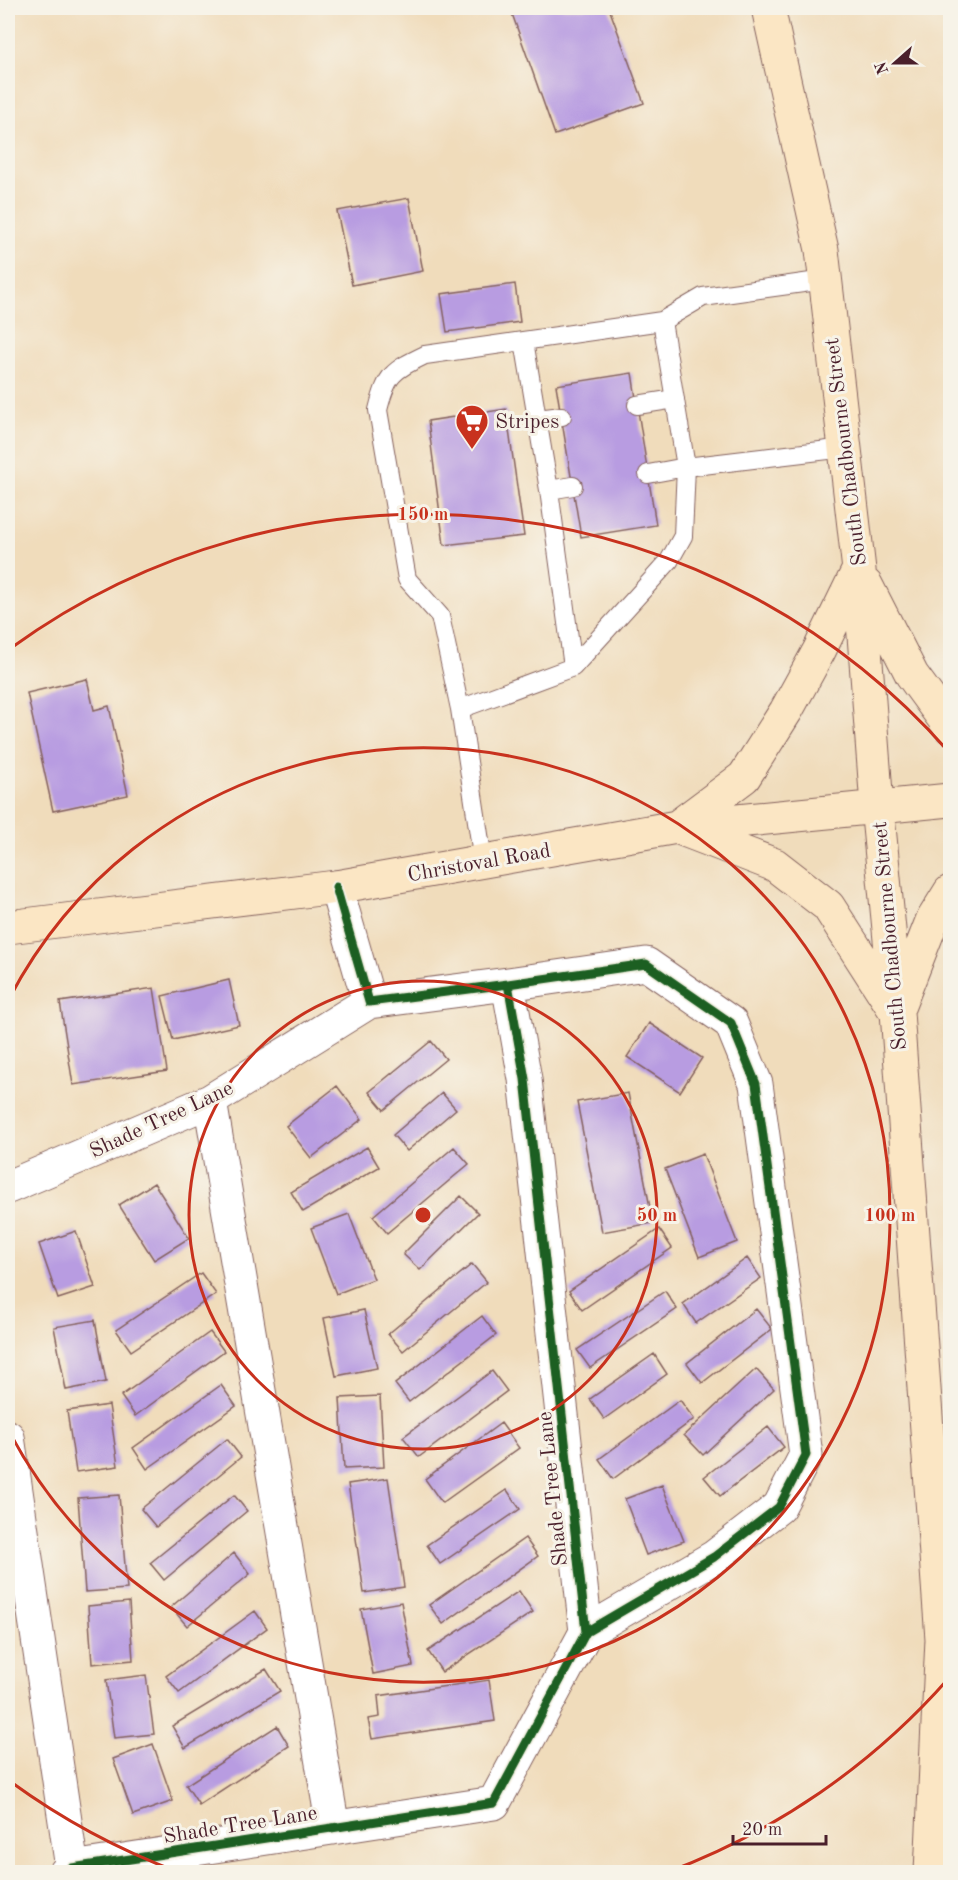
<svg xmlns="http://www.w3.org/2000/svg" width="958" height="1880" font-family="'Old Standard TT',serif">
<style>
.building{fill:#b89ce1}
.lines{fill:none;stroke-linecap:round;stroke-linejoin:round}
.lane-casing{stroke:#84615d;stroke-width:20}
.street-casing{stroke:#84615d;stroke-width:35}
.secondary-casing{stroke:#84615d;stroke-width:35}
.lane{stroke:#fff;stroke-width:18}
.street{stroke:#fff;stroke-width:33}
.secondary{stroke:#fbe6c4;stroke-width:33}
.cycleway-casing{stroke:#f7f3e8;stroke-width:13}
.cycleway{stroke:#1b5e20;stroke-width:9}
.ring{fill:none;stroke:#c8321e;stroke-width:3}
.labels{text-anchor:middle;stroke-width:6;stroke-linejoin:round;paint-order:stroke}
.poi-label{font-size:21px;fill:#4a1f2b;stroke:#f7f3e8;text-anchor:start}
.street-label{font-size:21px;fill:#4a1f2b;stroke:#f7f3e8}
.centre{fill:#c8321e;stroke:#f7f3e8;stroke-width:3}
.ring-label{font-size:18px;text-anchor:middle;font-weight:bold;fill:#c8321e;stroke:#f7f3e8;stroke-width:6;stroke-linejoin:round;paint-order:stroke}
</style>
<rect width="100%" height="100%" fill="#f7f3e8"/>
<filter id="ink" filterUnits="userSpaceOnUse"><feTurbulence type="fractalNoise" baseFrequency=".0167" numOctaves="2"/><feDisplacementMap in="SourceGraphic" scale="12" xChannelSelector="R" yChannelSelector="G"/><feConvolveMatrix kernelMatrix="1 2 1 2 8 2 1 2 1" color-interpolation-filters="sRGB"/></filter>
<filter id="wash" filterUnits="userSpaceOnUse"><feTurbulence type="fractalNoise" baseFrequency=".008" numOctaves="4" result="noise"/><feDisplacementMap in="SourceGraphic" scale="24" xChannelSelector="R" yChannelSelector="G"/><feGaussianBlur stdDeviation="1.35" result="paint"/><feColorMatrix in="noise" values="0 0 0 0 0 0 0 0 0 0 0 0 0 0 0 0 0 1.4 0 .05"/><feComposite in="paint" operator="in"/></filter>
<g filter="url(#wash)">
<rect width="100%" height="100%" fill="#f0dcbb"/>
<g id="blocks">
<path class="building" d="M510,8H609L644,103L555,135Z
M409,198L423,271L352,285L337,211Z
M515,284L520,322L447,332L441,294Z
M632,373L656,525L581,537L556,385Z
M506,409L524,536L444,545L428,421Z
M87,679L94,710L109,706L128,795L53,811L27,693Z
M229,980L239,1025L173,1040L162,996Z
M154,988L167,1071L73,1085L60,1002Z
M649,1023L702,1058L680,1092L627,1057Z
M431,1041L446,1059L384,1110L369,1092Z
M337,1086L362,1119L311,1158L286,1126Z
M442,1093L456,1109L407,1151L393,1135Z
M628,1093L653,1223L602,1232L577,1102Z
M367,1147L379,1167L303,1212L291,1192Z
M454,1147L469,1164L387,1233L373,1216Z
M703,1154L737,1242L699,1257L665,1169Z
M154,1183L189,1238L154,1260L119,1205Z
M461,1196L478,1213L420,1270L403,1254Z
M349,1214L374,1279L336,1294L311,1228Z
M659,1229L672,1248L582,1310L569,1291Z
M76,1231L95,1287L58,1299L39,1244Z
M747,1258L761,1278L696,1323L683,1304Z
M472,1264L487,1282L403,1351L388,1334Z
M201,1273L216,1294L131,1351L116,1330Z
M665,1291L677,1309L590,1368L577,1350Z
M756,1309L772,1329L702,1383L687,1363Z
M364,1310L377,1368L336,1376L324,1318Z
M482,1316L496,1335L409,1402L395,1384Z
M95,1320L106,1382L66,1390L54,1327Z
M210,1332L224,1351L135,1416L121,1396Z
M654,1354L667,1374L604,1419L590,1399Z
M756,1369L774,1389L703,1455L684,1435Z
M492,1371L507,1391L419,1457L403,1437Z
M221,1385L236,1406L147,1469L133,1448Z
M380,1396L384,1467L344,1469L340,1398Z
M680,1400L694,1419L613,1479L599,1459Z
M109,1405L118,1466L76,1472L67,1411Z
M501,1423L519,1448L442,1503L425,1479Z
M768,1427L784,1447L720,1496L704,1477Z
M227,1439L241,1457L156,1527L141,1509Z
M388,1478L404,1587L364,1593L348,1484Z
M662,1485L684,1541L646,1555L625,1499Z
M507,1490L520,1509L440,1564L427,1545Z
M119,1495L127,1589L85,1592L78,1498Z
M234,1495L247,1511L164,1580L150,1563Z
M525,1538L538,1556L443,1624L429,1605Z
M234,1553L250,1574L187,1626L171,1607Z
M519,1591L533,1612L442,1672L428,1651Z
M129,1602L133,1660L92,1664L88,1606Z
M401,1602L413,1666L373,1674L361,1609Z
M255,1611L267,1628L179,1693L166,1676Z
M266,1669L280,1691L185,1748L172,1726Z
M146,1675L154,1734L114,1738L106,1680Z
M489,1680L495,1721L372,1739L368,1719L380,1717L378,1696Z
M277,1726L289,1746L199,1805L186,1785Z
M153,1744L173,1801L133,1815L113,1759Z"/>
</g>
</g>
<g filter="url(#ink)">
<use href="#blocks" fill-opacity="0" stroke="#84615d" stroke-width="1.5"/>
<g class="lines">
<defs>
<path id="lane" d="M825,280L703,297L662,321L686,467L845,448
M524,341L549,490L573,667
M637,405L675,399
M537,419L562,416
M549,490L573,486
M460,709L440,616L407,579L378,410C387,374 392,371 425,355L662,321
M483,861L460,709L573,667L669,561L683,536L686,467L648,474"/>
<path id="street" d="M508,984L646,964L731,1023L756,1084L806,1455L779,1507L714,1557L586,1632
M210,1101L333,1828
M8,1187L210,1101L369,1002
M8,1437L72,1868L66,1872
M72,1868L494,1803L586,1632L525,1079L508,984L369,1002L336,887"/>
<path id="secondary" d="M768,8L822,250L859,570L877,806L897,1012L942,1639L931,1872
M866,585L912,675L950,727
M677,827L744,777L786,711L819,651L858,571
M684,830L775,865L828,906L893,1007
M8,927L336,887L677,827L950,800
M899,1005L932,921L950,892"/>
</defs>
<use href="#lane" class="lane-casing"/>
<use href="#street" class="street-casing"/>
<use href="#secondary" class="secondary-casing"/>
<use href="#lane" class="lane"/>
<use href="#street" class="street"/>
<use href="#secondary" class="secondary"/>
<defs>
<path id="cycleway" d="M508,984L646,964L731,1023L756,1084L806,1455L779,1507L714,1557L586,1632
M72,1868L494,1803L586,1632L525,1079L508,984L369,1002L336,887"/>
</defs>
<use href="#cycleway" class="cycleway-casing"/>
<use href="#cycleway" class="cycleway"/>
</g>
</g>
<g class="ring">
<circle cx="423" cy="1215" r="234"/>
<path d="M9 999A467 467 0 1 1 9 1431"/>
<path d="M948 1679A701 701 0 0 1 668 1872M178 1872A701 701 0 0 1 11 1782M11 648A701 701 0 0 1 948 751"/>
</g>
<defs>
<symbol id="supermarket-pin" viewBox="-11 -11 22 30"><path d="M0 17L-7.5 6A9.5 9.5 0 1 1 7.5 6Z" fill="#c8321e" stroke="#f7f3e8"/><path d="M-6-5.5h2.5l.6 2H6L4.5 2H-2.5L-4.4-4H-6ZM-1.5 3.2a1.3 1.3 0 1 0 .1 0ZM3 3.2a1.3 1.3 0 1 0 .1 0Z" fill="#fff"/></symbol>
</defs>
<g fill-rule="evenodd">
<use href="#supermarket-pin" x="453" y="402" width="38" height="52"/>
</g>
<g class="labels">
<g class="poi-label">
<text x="495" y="428">Stripes</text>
</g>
<g class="street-label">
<text transform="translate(845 452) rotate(-97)" y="7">South Chadbourne Street</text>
<text transform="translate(479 862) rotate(-10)" y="7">Christoval Road</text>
<text transform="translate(889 936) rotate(-95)" y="7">South Chadbourne Street</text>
<text transform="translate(161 1119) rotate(-25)" y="7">Shade Tree Lane</text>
<text transform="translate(552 1489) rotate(-96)" y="7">Shade Tree Lane</text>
<text transform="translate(240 1824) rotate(-9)" y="7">Shade Tree Lane</text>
</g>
</g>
<circle cx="423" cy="1215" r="9" class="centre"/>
<g class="ring-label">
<text x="423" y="520">150 m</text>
<text x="657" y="1221">50 m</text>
<text x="890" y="1221">100 m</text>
</g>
<rect width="958" height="1880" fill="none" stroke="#f7f3e8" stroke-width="30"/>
<g transform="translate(895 63) rotate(249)" stroke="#f7f3e8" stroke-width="4.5" paint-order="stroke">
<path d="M0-4.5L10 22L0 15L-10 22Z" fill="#4a1f2b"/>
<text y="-9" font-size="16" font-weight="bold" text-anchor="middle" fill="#4a1f2b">N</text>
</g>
<path d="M733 1835v9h93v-9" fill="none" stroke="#4a1f2b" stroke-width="3"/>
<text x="742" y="1835" font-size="18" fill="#4a1f2b" stroke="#f7f3e8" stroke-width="4.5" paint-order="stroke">20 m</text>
</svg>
